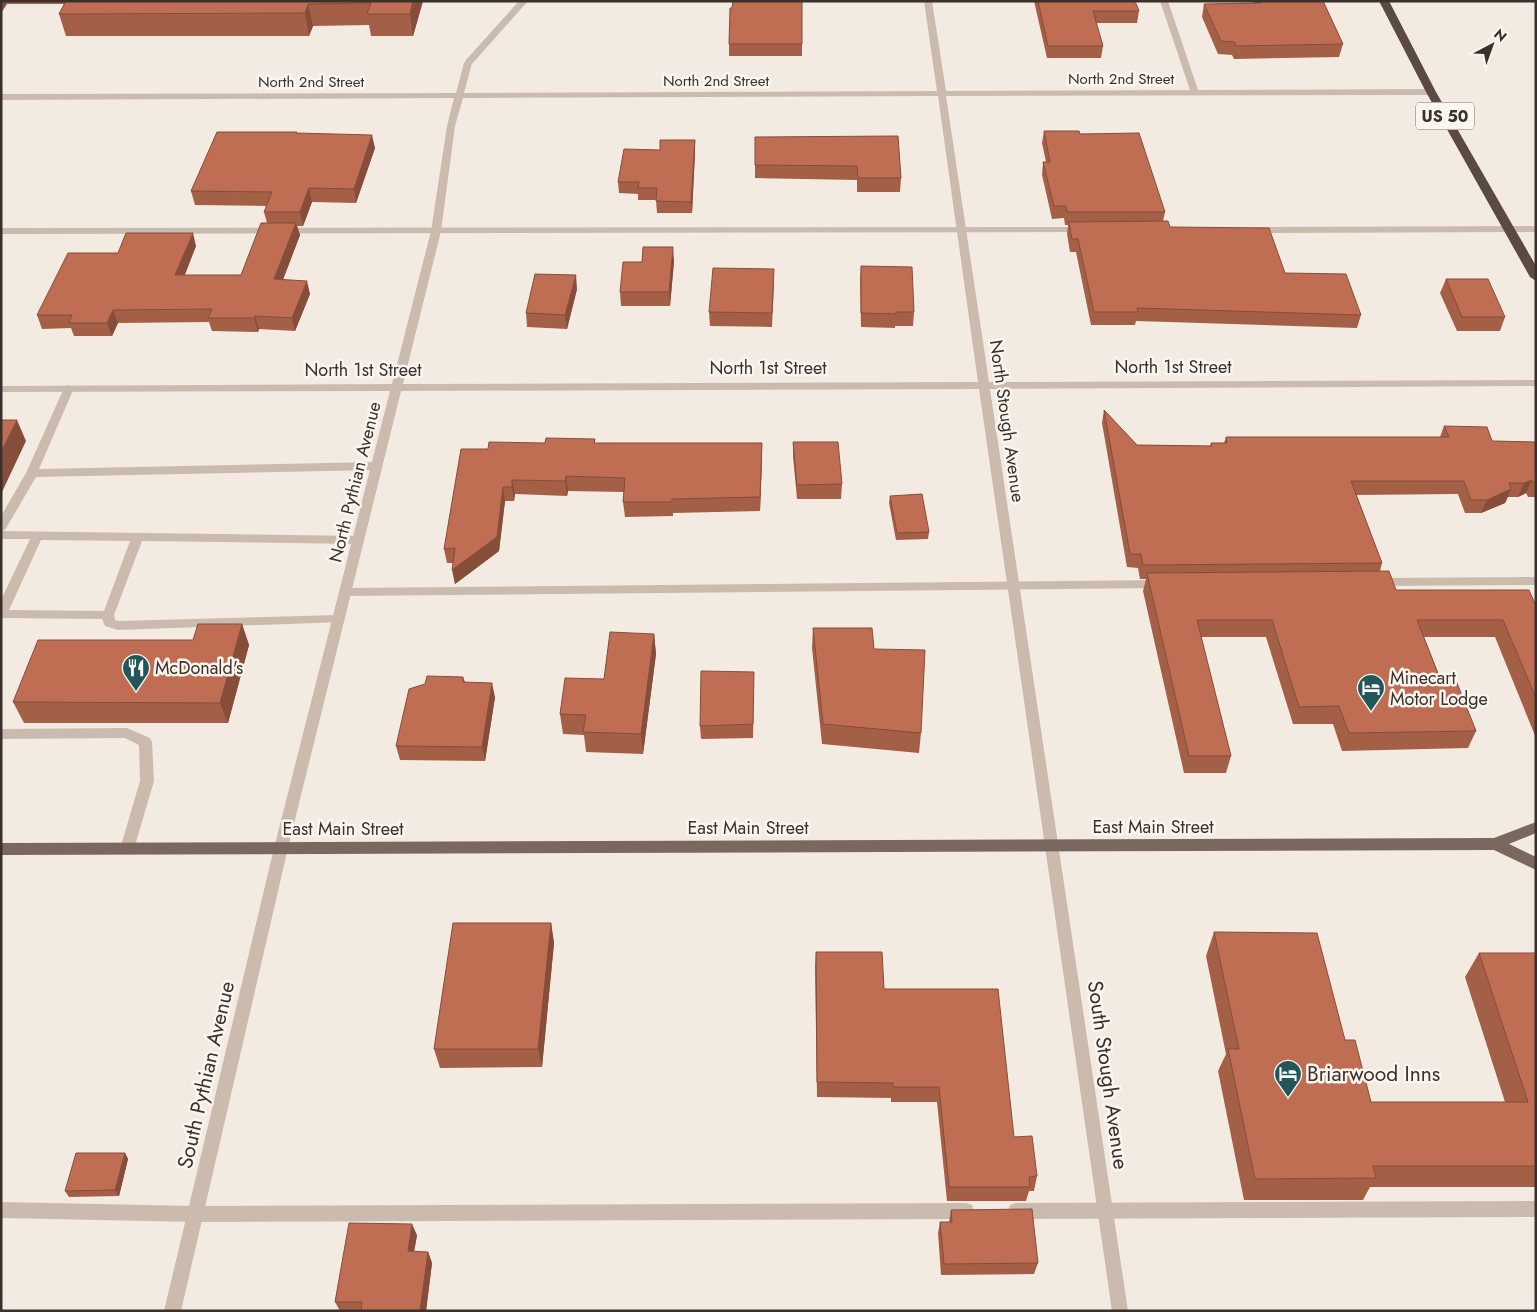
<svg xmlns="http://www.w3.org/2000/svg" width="1537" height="1312" font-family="Jost,sans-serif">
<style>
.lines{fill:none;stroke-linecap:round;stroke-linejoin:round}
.lane{fill:#cbbbae;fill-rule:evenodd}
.street{fill:#cbbbae;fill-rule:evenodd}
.primary{fill:#7a685e;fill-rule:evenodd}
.highway{fill:#5a4a43;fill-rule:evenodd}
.wall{fill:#a45f47}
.shaded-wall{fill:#864d3a}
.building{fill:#bf6e53;stroke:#864d3a}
.labels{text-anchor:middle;stroke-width:5;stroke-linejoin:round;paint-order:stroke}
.far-street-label{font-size:15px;fill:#3a302c;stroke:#faf5ee}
.shield{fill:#faf5ee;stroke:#746b66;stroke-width:1}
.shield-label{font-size:16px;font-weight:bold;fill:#3a302c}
.street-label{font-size:18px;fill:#3a302c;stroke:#faf5ee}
.poi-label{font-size:18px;fill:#3a302c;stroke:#faf5ee;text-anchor:start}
.near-poi-label{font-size:21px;fill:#3a302c;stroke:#faf5ee;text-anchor:start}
.near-street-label{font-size:21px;fill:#3a302c;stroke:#faf5ee}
</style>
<rect width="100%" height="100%" fill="#f3ebe2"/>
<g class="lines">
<path class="lane" d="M519,1H528L471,65H465V61Z
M1160,1H1168L1199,93L1198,95L1191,93Z
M1536,226V232L1253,233L1248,230L1253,227Z
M1083,227L1088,230L1086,232L1,234V228Z
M69,385L74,388L39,469L377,462L383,466L377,470L36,477L5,530L1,531L358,536L364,540L358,544L142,541L114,615L115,620L118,621L339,615L343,616L345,619L343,622L118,630L105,626L102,619L1,618V600L30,539H1V516L26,473L64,388ZM41,540L130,541L104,611L9,610Z
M1536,577V585L1378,586L1372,582L1378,578Z
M1160,580L1166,584L1160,588L345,596L339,592L345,588Z
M127,728L150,738L152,742L154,781L134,849L132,853L127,855L122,853L120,849L140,781L139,745L125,738L1,739V729Z
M1536,1201V1217L1016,1219L1010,1217L1008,1211L1010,1205L1016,1203Z
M1,1202L195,1206L966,1203L972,1205L974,1211L972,1217L966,1219L195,1222L1,1218Z"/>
<path class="street" d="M924,1H932L946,91L1431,89L1435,92L1431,95L946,96L989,382L1536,380V386L990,389L1128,1311H1112L979,389L401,391L288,848L181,1311H164L274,848L390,391L1,392V386L392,384L431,231L447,126L454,98L1,100V94L456,93L464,63L468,60L472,63L464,93L937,91ZM938,96L978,382L403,384L441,231L455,126L463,98Z"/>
<path class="primary" d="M1536,822V833L1509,844L1536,857V870L1494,850L1,855V843L1494,838Z"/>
<path class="highway" d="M1379,1H1389L1436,92L1536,266V281L1530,277L1426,92Z"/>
</g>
<path class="wall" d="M1,1H423L413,36H371L369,25L313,26L309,36H66L59,14L64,4H7Z
M1034,1H1135L1139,11L1137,23H1096L1103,46L1101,58H1047Z
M1253,1H1323L1343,44L1339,57L1234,59L1232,55L1218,54L1202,17L1204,4L1253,3Z
M732,8L802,44V56H729V44Z
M1044,131L1080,134L1165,212L1163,221L1170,227L1285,273L1361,315L1357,328L1136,321L1135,325H1091L1076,252H1070L1067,234L1068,225H1065L1064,218L1052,219L1042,175L1043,162H1046L1042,143Z
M297,132V133L375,148L356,203L312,202L303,226H297L300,235L283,280L310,294L295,331L259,329L258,332L212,331L209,322L118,323L112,336H74L71,328L42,329L37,315L118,253L196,246L185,275H241L267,223L264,212L267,206L195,205L191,191Z
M755,137L901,178L900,192H857V180L755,178Z
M695,140V152L692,213H657L656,200H638V194L619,193L618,182L660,150Z
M674,261L670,306H621L620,292L642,262Z
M861,266L914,312L913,326H895V328L861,327L860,280Z
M1446,279L1505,317L1500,331H1457L1440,293Z
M774,283L772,327L710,326L709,312Z
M577,289L567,329L527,327L526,313Z
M1104,410L1137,445L1210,446L1211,443H1224L1226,437H1440L1444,426L1492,441L1536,442V497H1528L1526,493L1518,497H1508L1505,503L1481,513H1465L1458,494L1356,495L1382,563L1380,571L1396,590L1536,606V738L1495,637H1424L1441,681L1476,731L1468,748L1342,751L1333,724H1293L1266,637H1201L1231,756L1226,773H1184L1143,591L1146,579H1140L1138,568L1127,567L1102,423Z
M595,439V443L762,457L760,511L673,513V516L625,517L623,502L624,492L568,491L567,496L515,494L514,501H505L499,551L455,584L453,563H447L444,549L488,449L545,443Z
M793,442L842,484L841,499H797L793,456Z
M890,496L929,532L928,539L896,540L889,503Z
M242,624L249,645L228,723H24L13,702Z
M813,628L874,649L921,733L919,753L822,744L812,648Z
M654,634L656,654L643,754L586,752L584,735L563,734L560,714L604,679Z
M463,677L465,682L495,697L485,761L400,760L396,746Z
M754,686L753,738L701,739L700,726Z
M551,923L554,943L542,1067L440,1068L434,1049Z
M1214,932L1345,1040L1371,1102H1505L1465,977L1479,953H1536V1187H1370L1363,1200H1244L1218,1071L1226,1054L1206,956Z
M816,952L884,989L1014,1137L1037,1176L1034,1191H1029L1026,1201H947L937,1102H891V1098L817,1097L815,967Z
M125,1153L128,1159L119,1196L69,1197L65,1191Z
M951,1210L1038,1263L1034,1274L941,1275L938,1233L940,1222H949Z
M417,1235L414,1252H428L432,1263L426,1311H340L335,1302Z"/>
<path class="shaded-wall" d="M1,1H5L7,4L1,13Z
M413,1H423L413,36L410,14Z
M308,4L313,26L309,36L305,13Z
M372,135L375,148L356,203L354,189Z
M695,140V152L692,213L691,202Z
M309,188L312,202L303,226L300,212Z
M296,223L300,235L278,292L274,279Z
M193,233L196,246L179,288L175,275Z
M673,247L674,261L670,306L669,292Z
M576,275L577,289L567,329L565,315Z
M307,281L310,294L295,331L292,318Z
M113,310L118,323L112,336L107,323Z
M255,316L259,329L258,332L254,318Z
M17,420L26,441L2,492L1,452Z
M762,443V457L760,511V497Z
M566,476L568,491L567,496L565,481Z
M512,480L515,494L514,501L512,487Z
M1532,480L1526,493L1518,497L1524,483Z
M503,487L505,501L499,551L455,584L452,570Z
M1511,489L1505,503L1481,513L1487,500Z
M242,624L249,645L228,723L220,703Z
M654,634L656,654L643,754L641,734Z
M492,683L495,697L485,761L482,747Z
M551,923L554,943L542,1067L538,1049Z
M125,1153L128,1159L119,1196L115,1190Z
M412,1224L417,1235L412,1263L408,1251Z
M428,1252L432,1263L426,1311H420Z"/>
<path class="building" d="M66,1H413L410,14H367L371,3L308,4L305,13L59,14Z
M733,1H802V44H729L730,8H732Z
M1038,1H1135L1139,11H1093L1103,46H1048Z
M1261,1H1323L1343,44L1236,46L1235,42L1221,41L1204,4L1261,3Z
M1044,131H1079L1080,134L1139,133L1165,212H1067L1066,206H1054L1043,162H1050Z
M217,132H297L296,133L372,135L354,189L309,188L300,212H264L272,192L191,191Z
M898,136L901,178H858L857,166L755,165V137Z
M660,140H695L691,202L656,201L657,188H638L639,182H618L624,149L660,150Z
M1168,221L1170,227L1269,228L1285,273L1346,274L1361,315L1137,308L1138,312H1094L1078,239H1072L1069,222Z
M261,223H296L274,279L307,281L292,318L255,316L254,318H208L212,309L113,310L107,323H69L72,315H37L68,253H118L126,233H193L175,275H241Z
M643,247H673L669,292H620L623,262H642Z
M861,266L912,267L914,312H896V314L861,313Z
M713,268L774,269L772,313L709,312Z
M535,274L576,275L565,315L526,313Z
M1446,279H1488L1505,317H1462Z
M1104,410L1137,445L1212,446L1211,443H1227L1226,437H1449L1444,426L1487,427L1492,441L1536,442V483H1534L1532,480L1524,483H1509L1511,489L1487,500H1471L1464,481H1351L1382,563L1143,565L1141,554H1130Z
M1,420H17L1,452Z
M546,438L595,439L594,443H762L760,497L672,499V502H623L625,478L566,476L565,481L512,480V487H503L497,537L452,570L455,548L444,549L461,449H488L489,442L545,443Z
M793,442H838L842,484L797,485Z
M922,494L929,532L897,533L890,496Z
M1389,571L1396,590H1529L1536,606V698L1503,620H1417L1441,681L1457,683L1476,731L1349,733L1339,706L1299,707L1272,620H1197L1231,756H1189L1147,573Z
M198,624H242L220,703L13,702L38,640H193Z
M813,628H872L874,649L925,650L921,733L823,724Z
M610,632L654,634L641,734L583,732L586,715L560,714L565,678L604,679Z
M701,671L754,672L753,724L700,726Z
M427,676L463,677V682L492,683L482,747L396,746L409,689L425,684Z
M453,923H551L538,1049H434Z
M1214,932L1317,933L1345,1040H1355L1371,1102H1528L1479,953H1536V1166H1373L1376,1178L1255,1179L1228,1049H1239Z
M816,952H882L884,989H998L1014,1137L1032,1136L1037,1176L1029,1177L1030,1187H949L939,1087H893V1083L817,1082Z
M76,1153H125L115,1190L65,1191Z
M1032,1209L1038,1263L944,1264L940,1222H952L951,1210Z
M349,1223L412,1224L408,1251L428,1252L420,1311H361L362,1302H335Z"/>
<defs>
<symbol id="restaurant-pin" viewBox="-11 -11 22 30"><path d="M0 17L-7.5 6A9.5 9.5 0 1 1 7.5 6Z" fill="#235659" stroke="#faf5ee"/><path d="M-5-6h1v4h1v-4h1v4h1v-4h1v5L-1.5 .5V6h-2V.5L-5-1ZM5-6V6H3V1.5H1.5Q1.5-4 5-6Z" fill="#fff"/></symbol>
<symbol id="hotel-pin" viewBox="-11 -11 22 30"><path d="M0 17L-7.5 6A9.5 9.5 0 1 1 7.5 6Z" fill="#235659" stroke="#faf5ee"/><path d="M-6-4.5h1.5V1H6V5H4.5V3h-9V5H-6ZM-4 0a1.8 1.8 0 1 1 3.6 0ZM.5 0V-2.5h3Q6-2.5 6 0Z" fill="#fff"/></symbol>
</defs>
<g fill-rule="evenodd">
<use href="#restaurant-pin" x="120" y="652" width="32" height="43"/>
<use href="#hotel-pin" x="1355" y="672" width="32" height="43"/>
<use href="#hotel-pin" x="1272" y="1058" width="32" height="43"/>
</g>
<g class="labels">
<g class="far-street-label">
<text x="1121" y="84">North 2nd Street</text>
<text x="716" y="86">North 2nd Street</text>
<text x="311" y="87">North 2nd Street</text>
</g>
<rect class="shield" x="1416" y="102.5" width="58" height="27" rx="4"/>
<g class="shield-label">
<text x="1445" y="122">US 50</text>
</g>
<g class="street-label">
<text x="1173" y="373">North 1st Street</text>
<text x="768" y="374">North 1st Street</text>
<text x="363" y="376">North 1st Street</text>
<text transform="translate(1007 421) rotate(82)" y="6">North Stough Avenue</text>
<text transform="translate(355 482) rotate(-76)" y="6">North Pythian Avenue</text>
<text x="1153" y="833">East Main Street</text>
<text x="748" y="834">East Main Street</text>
<text x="343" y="835">East Main Street</text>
</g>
<g class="poi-label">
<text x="155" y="674">McDonald's</text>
<text x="1390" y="684">Minecart<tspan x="1390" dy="21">Motor Lodge</tspan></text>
</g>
<g class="near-poi-label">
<text x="1307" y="1081">Briarwood Inns</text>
</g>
<g class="near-street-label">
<text transform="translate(206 1075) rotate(-77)" y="7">South Pythian Avenue</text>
<text transform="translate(1108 1075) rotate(82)" y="7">South Stough Avenue</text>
</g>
</g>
<rect width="1537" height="1312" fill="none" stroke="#3a302c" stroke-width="5"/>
<g transform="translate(1492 45) rotate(41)" stroke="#faf5ee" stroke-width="4" paint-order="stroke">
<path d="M0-4L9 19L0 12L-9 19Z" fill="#3a302c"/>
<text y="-8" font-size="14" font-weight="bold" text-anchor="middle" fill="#3a302c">N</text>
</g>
</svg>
